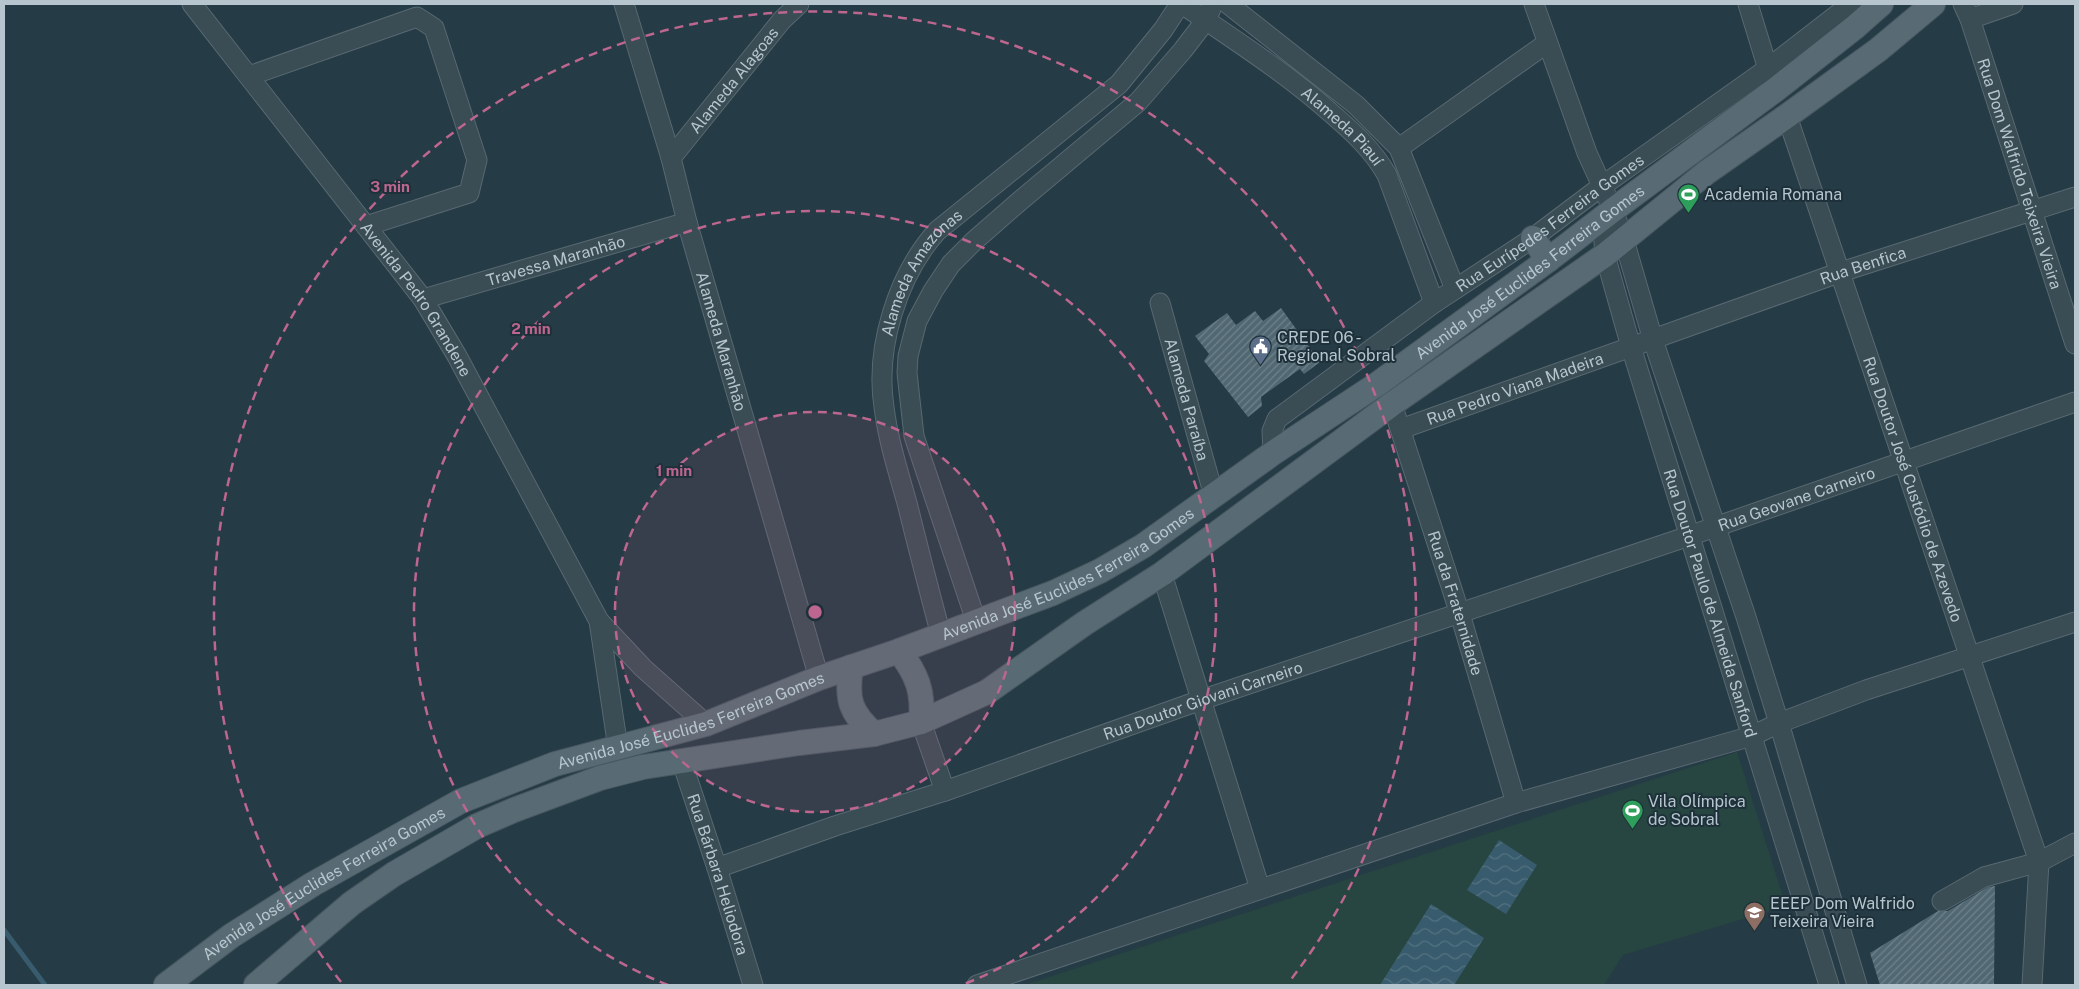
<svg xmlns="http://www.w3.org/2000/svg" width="2079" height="989" font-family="'Public Sans',sans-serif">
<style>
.grass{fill:#274641}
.water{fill:url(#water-waves)}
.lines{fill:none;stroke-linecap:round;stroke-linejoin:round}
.stream{stroke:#385c6d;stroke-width:5}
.building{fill:url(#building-hatch)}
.minor-casing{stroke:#586972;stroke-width:21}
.major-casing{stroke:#475861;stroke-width:26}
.minor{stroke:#3a4c54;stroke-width:19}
.major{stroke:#586b74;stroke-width:24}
.ring{fill:none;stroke:#bd668f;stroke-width:2.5;stroke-dasharray:9 6}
.labels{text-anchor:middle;stroke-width:4;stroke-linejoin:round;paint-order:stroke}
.street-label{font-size:16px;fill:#b7c6ce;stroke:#1e313a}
.poi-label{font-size:16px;fill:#b7c6ce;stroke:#1e313a;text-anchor:start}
.centre{fill:#bd668f;stroke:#1e313a;stroke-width:2.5}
.ring-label{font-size:15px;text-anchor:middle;font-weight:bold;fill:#bd668f;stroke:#1e313a;stroke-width:4;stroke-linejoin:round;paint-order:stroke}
</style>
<defs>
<pattern id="water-waves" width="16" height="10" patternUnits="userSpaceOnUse" patternTransform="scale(1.25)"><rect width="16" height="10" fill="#385c6d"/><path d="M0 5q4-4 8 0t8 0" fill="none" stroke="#537281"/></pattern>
<pattern id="building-hatch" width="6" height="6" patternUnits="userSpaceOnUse" patternTransform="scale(1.25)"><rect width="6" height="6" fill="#516872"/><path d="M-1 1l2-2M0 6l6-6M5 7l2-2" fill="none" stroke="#6f838b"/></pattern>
</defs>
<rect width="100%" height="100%" fill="#253b45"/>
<path class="grass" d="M1737,752L1786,906L1623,955L1604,985H1025Z"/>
<path class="water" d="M1499,840L1537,865L1506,914L1467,890Z
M1431,904L1484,938L1454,985H1380Z"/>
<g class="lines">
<path class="stream" d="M4,930L45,985"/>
</g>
<path class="building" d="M1281,308L1320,362L1304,374L1300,369L1261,397L1262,406L1248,417L1204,361L1209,354L1195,336L1227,313L1236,325L1255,311L1263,321Z
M1995,886L1994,985H1880L1870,953L1938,911H1948L1988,887Z"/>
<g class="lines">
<defs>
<g id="minor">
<path id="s1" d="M192,4L423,299L457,356L599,621L643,668L706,724"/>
<path id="s2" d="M624,4L671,158L687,222L819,678"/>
<path id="s3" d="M1182,4C1233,39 1285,72 1331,113C1352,131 1373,150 1387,175L1434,303"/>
<path d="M1228,4L1356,105L1399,148L1455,289"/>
<path d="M1534,4L1587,153L1613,210L1624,240L1653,340L1746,617L1779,723L1857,985"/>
<path d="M1748,4L1771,79"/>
<path id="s4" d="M1963,4L1970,19L2075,344"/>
<path d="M1970,19L2013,4"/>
<path d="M249,76L417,17L434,28L477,160L469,193L366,226"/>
<path id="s5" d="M1787,116L2039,862L2032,985"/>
<path d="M1399,148L1547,43"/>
<path id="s6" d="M671,158L782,20L799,4"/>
<path id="s7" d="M1602,218L1605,255L1631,347L1829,985"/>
<path id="s8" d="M423,299L687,222"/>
<path id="s9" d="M1160,303L1214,496"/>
<path id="s10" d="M1392,404L1460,614L1516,803"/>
<path id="s11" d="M1401,429L1841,272L2075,197"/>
<path id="s12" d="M1273,453L1272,431L1277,419L1434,303L1533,238L1602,186L1767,69L1851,4"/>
<path d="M1162,574L1260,889"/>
<path d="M599,621L618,748"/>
<path d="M976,621L914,436L907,373L908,356L917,321L933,291L951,264L974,241L1021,200L1138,102L1183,50L1206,20L1213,4"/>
<path id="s13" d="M941,635C929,591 918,547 907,503C898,471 888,440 884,407C875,348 897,276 937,231L1119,84L1163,30L1180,4"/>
<path d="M921,722L945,791"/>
<path id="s14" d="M682,762L717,868L753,985"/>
<path id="s15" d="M717,868L835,826L945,791L1201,700L1689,536L2075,402"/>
<path d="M1942,901L1984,877L2039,862L2075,843"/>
<path d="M977,985L1516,803L1752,736L1779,723L1866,690L2075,622"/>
</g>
<g id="major">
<path d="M1533,238L1548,260"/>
<path d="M899,651C917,674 924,692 921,722"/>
<path d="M851,667C846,699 850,713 874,734"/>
<path id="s16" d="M166,985L231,936L313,884L461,801L555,764L706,724L819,678L899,651L1053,593L1100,571L1143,546L1273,453L1379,383L1548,260L1613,210L1775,90L1855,27L1881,4"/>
<path d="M256,985L352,903L394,874L477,826L514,810L600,778L643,767L799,743L874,734L921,722L987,692L1085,623L1162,574L1392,404L1605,255L1707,172L1787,116L1878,50L1933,4"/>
</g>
</defs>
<use href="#minor" class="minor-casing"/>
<use href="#major" class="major-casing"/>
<use href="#minor" class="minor"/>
<use href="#major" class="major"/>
</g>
<circle cx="815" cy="612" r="200" fill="#bd668f" fill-opacity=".12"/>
<g class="ring">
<circle cx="815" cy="612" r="200"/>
<path d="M668 985A401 401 0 1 1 962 985"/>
<path d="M341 982A601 601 0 1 1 1289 982"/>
</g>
<defs>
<symbol id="stadium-pin" viewBox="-11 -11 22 30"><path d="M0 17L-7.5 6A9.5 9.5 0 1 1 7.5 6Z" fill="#2e9e5b" stroke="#1e313a"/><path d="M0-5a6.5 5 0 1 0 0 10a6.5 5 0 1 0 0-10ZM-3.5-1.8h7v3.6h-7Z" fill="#fff"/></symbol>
<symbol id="civic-pin" viewBox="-11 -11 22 30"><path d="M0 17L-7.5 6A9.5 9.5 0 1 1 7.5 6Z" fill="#5c6f8a" stroke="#1e313a"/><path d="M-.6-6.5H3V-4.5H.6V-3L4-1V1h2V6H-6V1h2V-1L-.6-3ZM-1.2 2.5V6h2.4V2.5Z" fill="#fff"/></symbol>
<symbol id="school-pin" viewBox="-11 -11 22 30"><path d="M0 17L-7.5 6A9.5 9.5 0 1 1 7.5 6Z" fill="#8d6e63" stroke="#1e313a"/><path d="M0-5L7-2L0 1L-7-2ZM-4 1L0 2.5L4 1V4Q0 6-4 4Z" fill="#fff"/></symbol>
</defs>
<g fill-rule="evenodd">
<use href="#stadium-pin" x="1676" y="182" width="25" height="34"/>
<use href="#civic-pin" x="1248" y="334" width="25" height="34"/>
<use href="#stadium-pin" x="1620" y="798" width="25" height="34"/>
<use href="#school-pin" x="1742" y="900" width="25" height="34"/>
</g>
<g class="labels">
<g class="street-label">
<text dy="6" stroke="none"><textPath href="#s6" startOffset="100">Alameda Alagoas</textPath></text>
<text dy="6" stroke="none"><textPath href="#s3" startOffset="202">Alameda Piauí</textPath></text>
<text dy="6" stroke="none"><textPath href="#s4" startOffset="179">Rua Dom Walfrido Teixeira Vieira</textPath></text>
<text dy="6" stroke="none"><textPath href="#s12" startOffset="371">Rua Eurípedes Ferreira Gomes</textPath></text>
<text dy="6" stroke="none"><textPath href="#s8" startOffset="138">Travessa Maranhão</textPath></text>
<text dy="6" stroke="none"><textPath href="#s11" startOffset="490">Rua Benfica</textPath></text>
<text dy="6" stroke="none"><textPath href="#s16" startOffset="1552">Avenida José Euclides Ferreira Gomes</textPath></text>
<text dy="6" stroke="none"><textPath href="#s13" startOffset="380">Alameda Amazonas</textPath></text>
<text dy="6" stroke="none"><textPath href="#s1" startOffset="371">Avenida Pedro Grandene</textPath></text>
<text dy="6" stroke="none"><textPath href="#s2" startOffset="351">Alameda Maranhão</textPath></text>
<text dy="6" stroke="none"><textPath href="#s11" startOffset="121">Rua Pedro Viana Madeira</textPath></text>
<text dy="6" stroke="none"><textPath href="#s9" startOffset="100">Alameda Paraíba</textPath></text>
<text dy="6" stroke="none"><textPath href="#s5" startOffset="394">Rua Doutor José Custódio de Azevedo</textPath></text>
<text dy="6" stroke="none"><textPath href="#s15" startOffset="1141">Rua Geovane Carneiro</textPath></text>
<text dy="6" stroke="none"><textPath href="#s16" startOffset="998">Avenida José Euclides Ferreira Gomes</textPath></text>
<text dy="6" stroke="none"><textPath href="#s10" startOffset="209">Rua da Fraternidade</textPath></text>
<text dy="6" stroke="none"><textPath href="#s7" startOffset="401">Rua Doutor Paulo de Almeida Sanford</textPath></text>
<text dy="6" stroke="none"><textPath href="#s15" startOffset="514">Rua Doutor Giovani Carneiro</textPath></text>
<text dy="6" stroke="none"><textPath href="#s16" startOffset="592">Avenida José Euclides Ferreira Gomes</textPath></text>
<text dy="6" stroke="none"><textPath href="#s14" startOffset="118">Rua Bárbara Heliodora</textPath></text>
<text dy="6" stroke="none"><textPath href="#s16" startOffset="188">Avenida José Euclides Ferreira Gomes</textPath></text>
</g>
<g class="poi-label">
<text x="1704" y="200">Academia Romana</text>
<text x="1277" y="343">CREDE 06 -<tspan x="1277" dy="18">Regional Sobral</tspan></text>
<text x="1648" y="807">Vila Olímpica<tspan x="1648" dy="18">de Sobral</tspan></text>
<text x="1770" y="909">EEEP Dom Walfrido<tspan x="1770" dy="18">Teixeira Vieira</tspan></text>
</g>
</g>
<circle cx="815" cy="612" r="8" class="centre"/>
<g class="ring-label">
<text x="390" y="192">3 min</text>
<text x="531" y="334">2 min</text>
<text x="674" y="476">1 min</text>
</g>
<rect width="2079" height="989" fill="none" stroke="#b7c6ce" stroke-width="10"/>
</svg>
